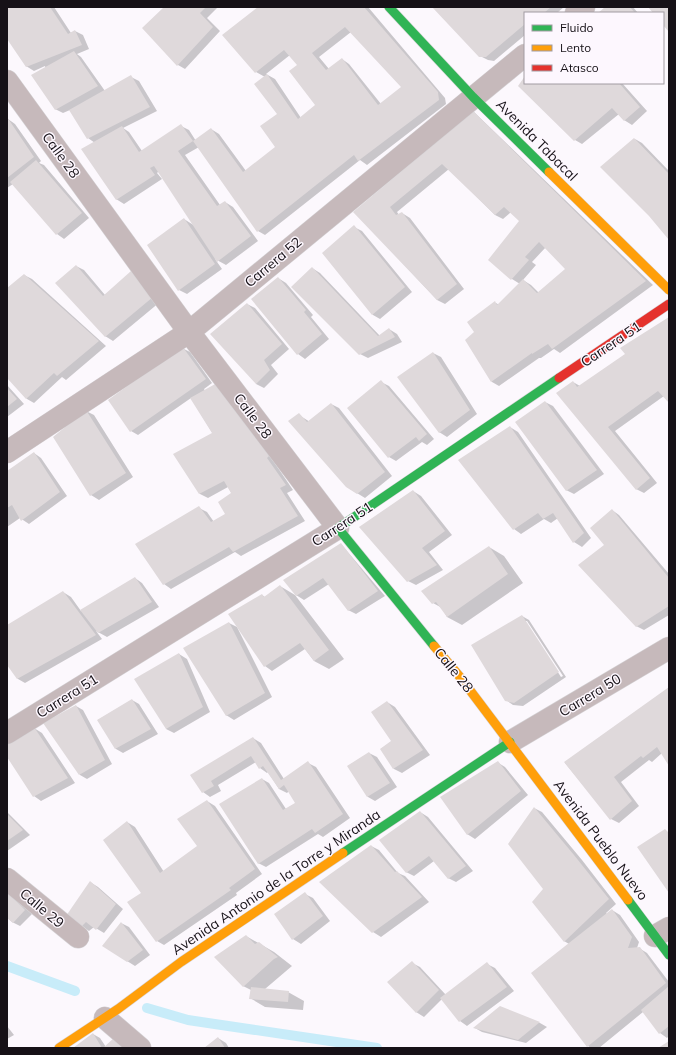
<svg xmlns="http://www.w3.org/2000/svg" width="676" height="1055" font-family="Mulish,sans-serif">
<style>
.shadow{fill:#0003;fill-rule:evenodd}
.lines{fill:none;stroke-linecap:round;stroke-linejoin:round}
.stream{stroke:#c8ecf9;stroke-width:10}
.building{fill:#dfd9db;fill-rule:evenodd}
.street-casing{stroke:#d6d4d7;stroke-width:23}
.fast-casing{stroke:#d6d4d7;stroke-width:10}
.slow-casing{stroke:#d6d4d7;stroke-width:10}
.jam-casing{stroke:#d6d4d7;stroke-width:10}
.street{stroke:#c6b9bb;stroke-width:22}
.fast{stroke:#30b455;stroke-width:9}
.slow{stroke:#ff9f0a;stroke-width:9}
.jam{stroke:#e5322d;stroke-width:9}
.labels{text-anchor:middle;stroke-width:3;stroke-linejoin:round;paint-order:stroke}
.street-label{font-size:14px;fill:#161117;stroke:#fdf7fe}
</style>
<rect width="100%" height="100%" fill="#fcf8fd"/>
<path class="shadow" d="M7,7H54L71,33L75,31L83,35L89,49L77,54L81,57L105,91L131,77L139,81L157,111L123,128L129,132L142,151L181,126L189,130L196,141L211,129L219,134L246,171L277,148L278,114L265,77L256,72L259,7H368L445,98L446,104L367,165L360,160L265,235L258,231L199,147L185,155L220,205L225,202L233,207L258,241L226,265L215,259L222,269L187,294L179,290L184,219L195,226L159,171L157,173L162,179L124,204L116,199L95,143L88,138L70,110L63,113L55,109L45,66L34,71L26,66L7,37ZM351,32L402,87L381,104L349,64L342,59L329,69L319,57ZM290,55L298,65L317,105L301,118L275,79L266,74Z
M165,7H218L207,18L220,31L185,69L178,65Z
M433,7H564L557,13H525V35L494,61L488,60L480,56Z
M607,7H633L638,13H600Z
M525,77V83H622L647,111L632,125L624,120L619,114L582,144L575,140L519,86Z
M474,112L653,285L560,353L554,349L541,358H539L499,386L492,382L466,340L476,332L496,303L499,305L520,284L512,279L490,260L520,221L511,212L503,219L495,215L449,169L397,212L399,215L402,213L410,218L464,289L445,304L437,300L355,212ZM546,247L567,269L539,293L531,285L523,280L536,265L532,262Z
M8,119L15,124L41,161L39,163L44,165L89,218L64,239L57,234L13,184L7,188Z
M635,139L642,143L669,171V238Z
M354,227L362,231L412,292L380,319L373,315L323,253Z
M76,266L84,270L105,295L132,273L160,302L113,341L105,336Z
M312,268L320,273L380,336L389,329L397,334L402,342L368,358L360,354Z
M24,275L32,279L106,346L66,380L62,377L34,403L27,399L7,376V290Z
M278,278L286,283L313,315L311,317L329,339L305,359L298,354Z
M247,304L255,308L289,349L271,365L278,374L264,388L256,384Z
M669,318V402L664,396L615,431L657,483L644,493L636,489L573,382L580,386L626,354Z
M182,348L190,352L212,383L204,389L205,391L217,384L274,462L293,490L287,493L305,521L241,556L235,552L171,589L164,584L199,508L207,512L214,522L226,514L232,494L228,487L208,498L200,494L175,455L213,434L191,398L138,435L131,431Z
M433,353L441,357L477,414L447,437L439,432Z
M381,382L389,386L434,439L427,445L422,442L396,461L389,457Z
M7,385L24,404L7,417Z
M545,402L553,406L604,474L574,494L566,490Z
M331,404L339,408L392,476L365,498L347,487L299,415L310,422Z
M86,411L94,415L133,477L99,500L91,495L54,437Z
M510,427L518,432L591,538L582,547L574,542L558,518L551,523L544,519L521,534L514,529Z
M34,453L41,458L67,496L29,524L20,518L7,527V473Z
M413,491L421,496L452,535L429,552L443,570L416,585L408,581Z
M612,510L619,515L669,574V615L644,630L636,626L605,545Z
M341,544L385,596L356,614L348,610L329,584L304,600L296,595Z
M489,547L504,556L523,583L462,625L447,617L442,608L433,603Z
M135,578L142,583L159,607L107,637L96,631L102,639L25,683L18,679L7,663V626L63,592L71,597L81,611Z
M280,586L295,595L344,659L329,669L314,661L305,649L272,671L265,666L262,595L265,597Z
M522,616L529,620L566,677L523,706L513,705L506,700ZM525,621H527L563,676L561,677Z
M229,623L237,627L272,697L234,720L226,715Z
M179,654L187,659L210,712L174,733L166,729Z
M669,688V764L662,753L652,762L649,760L621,782L639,806L619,823L611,819L565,763Z
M132,700L139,704L158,734L123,753L116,749L98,720Z
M387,702L395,707L430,755L402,773L394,769L381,749L392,741Z
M76,706L83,710L112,764L87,779L80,775Z
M34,728L42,733L75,783L41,801L34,796L7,756Z
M253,738L261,743L284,779L308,763L316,767L350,818L323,837L318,834L266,867L258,863L262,779L269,783L286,809L296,803L289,791L287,793L279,789L268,772L267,773L260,768L256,762L218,785L221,791L210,797L203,792L191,776Z
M369,753L377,757L397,787L375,801L368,797L348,766Z
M497,762L505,767L528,795L475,839L467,834Z
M207,801L215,806L262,874L236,893L237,895L164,945L157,941L143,893L127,822L135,827L164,872L199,846Z
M534,808L542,812L582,860L616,904L606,913L607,914L612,910L620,915L639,942L637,948H639L647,953L669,982V1036L667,1038L660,1033L643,1012L599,1048H591L588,1046L532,973L569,944L564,941L544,889Z
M7,812L30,835L7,851Z
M420,812L428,817L473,871L456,882L448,878L434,861L414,876L406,872Z
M371,846L379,850L398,873L405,876L429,902L381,937L373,932Z
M90,882L98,887L123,909L104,933L94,927L89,931L82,926Z
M7,890L32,914L20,926L12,922L7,917Z
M305,894L313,898L330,921L301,944L293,939L276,915Z
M121,923L129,927L150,955L135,966L127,961Z
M246,936L274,952L292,966L265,989L288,992L304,1001L303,1010L265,1007L250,998L251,990L243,986Z
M412,963L420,967L446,995L487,964L495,968L514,991L467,1026L460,1021L442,999L424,1017L416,1012Z
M500,1007L540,1023L547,1027L526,1043L482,1032L475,1028Z
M7,1026L14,1035L7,1039Z
M93,1034L100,1038L106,1047L130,1048H74Z
M218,1038L226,1043L229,1048H205Z"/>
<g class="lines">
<path class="stream" d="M7,966L75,991
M147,1008L188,1020L377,1048"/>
</g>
<path class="building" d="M7,7H50L68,34L75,30L82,45L26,67L7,39Z
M164,7H206L200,13L213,27L177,66L142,28Z
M258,7H364L438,92L439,100L358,161L354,155L257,232L193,141L211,128L243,172L275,147L260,126L277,114L254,84L267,74L298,119L315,105L289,71L297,65L284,50L255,73L222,35ZM345,27L401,87L378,105L342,58L326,70L312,53Z
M432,7H551L544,13H525V24L486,57H479Z
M605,7H630L635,13H598Z
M648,7H669V32L663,25V13H653Z
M74,51L98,86L55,110L31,75Z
M131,75L150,107L87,139L69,110Z
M525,76V83H619L640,107L624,121L612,108L574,141L518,86Z
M473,111L646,281L552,349L548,344L532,354V353L491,382L465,340L474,332L467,322L495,301L497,305L523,279L537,293L565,269L539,242L525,257L529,260L511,280L488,260L519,221L504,207L495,215L442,164L390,207L396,215L402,212L457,284L437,300L353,212Z
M7,117L34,157L7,178Z
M181,124L193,141L178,151L217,206L225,201L251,236L217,262L154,166L150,168L155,175L116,200L81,149L122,126L139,152Z
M634,138L669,174V240L649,216L600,167Z
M36,160L82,213L56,235L10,182Z
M184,218L215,264L178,291L147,245Z
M354,225L405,287L372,315L322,253Z
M76,265L103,296L131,271L153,297L105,337L55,283Z
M312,267L378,336L389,328L395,337L359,355L291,287Z
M24,274L99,341L57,376L54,373L26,399L7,378V288Z
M278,277L306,310L304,312L322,334L297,355L251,299Z
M247,303L282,344L264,360L270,370L256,384L210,334Z
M669,317V403L658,391L608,427L650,478L636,490L556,393L573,381L577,387L625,354L620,348Z
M182,346L206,379L130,432L108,400Z
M433,352L470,410L439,433L397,377Z
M381,380L427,434L419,441L416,437L388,458L347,408Z
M217,383L269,456L267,458L286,485L280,488L298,516L233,552L229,547L163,585L135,544L199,506L211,522L225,514L218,502L231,493L224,481L199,494L173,454L212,433L190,398Z
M7,388L17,399L7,407Z
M545,401L597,470L566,491L515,422Z
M331,403L385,472L357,494L346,487L288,421L299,413L307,422Z
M86,410L126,473L90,496L53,437Z
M510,426L584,533L573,543L553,513L543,519L538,513L513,530L458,460Z
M34,452L60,492L21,521L12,505L7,508V471Z
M413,490L445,531L422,548L437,565L407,582L359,527Z
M612,509L669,578V606L636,627L578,565L604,545L590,528Z
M341,543L378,591L348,611L323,578L296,596L283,580Z
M489,546L508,574L447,617L436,602L432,604L421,591Z
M135,577L152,602L98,633L80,610Z
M280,585L329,650L314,661L300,643L264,667L228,614L262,594L264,597Z
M63,591L96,635L17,679L7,665V625Z
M522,615L559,672L514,703L505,701L471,645Z
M229,622L265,693L226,716L183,648Z
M179,653L203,707L166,729L134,679Z
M669,687V766L657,747L643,758L641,756L614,777L632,801L610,820L564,762Z
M132,699L151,729L115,749L97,720Z
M387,701L423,750L393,769L380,749L391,741L371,712Z
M76,705L105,760L79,775L43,723Z
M34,727L68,778L33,797L7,757V742Z
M253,737L281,780L308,761L343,814L315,833L312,829L258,864L219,804L262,778L283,810L295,803L284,785L279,789L263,766L259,769L251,756L211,781L214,786L202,793L190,775Z
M369,752L390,783L367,797L347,766Z
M498,761L521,791L467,835L440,797Z
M207,800L255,869L229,888L231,890L156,942L127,902L141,893L103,840L127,821L160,873L197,846L177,819Z
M534,807L574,855L609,899L564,942L532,902L543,889L508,844Z
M420,811L466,866L448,879L429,856L406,873L379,840Z
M7,814L23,830L7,841Z
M665,829L669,833V893L637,847Z
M371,845L395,872L397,871L422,897L372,933L319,882Z
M90,881L116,904L96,930L86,922L81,927L66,916Z
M7,892L25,910L13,923L7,918Z
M305,892L323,916L292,940L274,914Z
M612,909L632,937L628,948L640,947L666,983L587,1047L531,973Z
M121,922L143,950L127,962L102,946Z
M246,935L255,944L259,942L278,957L274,959L243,987L214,957Z
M412,961L439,990L416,1013L387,982Z
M487,962L507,987L459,1022L440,998Z
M669,986V1026L659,1034L641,1010Z
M251,987L289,991L288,1002L249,999Z
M500,1006L540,1022L518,1040L473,1028Z
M93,1033L102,1048H73Z
M116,1036L127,1048H103Z
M218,1037L225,1048H204Z
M669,1041V1048H658Z"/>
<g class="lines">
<defs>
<path id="street" d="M576,13L584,7
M7,81L189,332L338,528L7,733
M7,452L189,332L525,55
M510,742L669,648
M7,879L78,937
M655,936L669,928
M105,1018L140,1048"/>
<path id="fast" d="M389,7L473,97L549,172
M434,646L338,528L559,378
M343,853L510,742
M628,900L669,955"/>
<path id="slow" d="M549,172L669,290
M434,646L460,677L628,900
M59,1048L118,1009L181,962L343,853"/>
<path id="jam" d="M559,378L669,304"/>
</defs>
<use href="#street" class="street-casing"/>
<use href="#fast" class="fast-casing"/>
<use href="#slow" class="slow-casing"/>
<use href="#jam" class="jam-casing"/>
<use href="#street" class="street"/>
<use href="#fast" class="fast"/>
<use href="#slow" class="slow"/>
<use href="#jam" class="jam"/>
</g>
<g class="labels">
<g class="street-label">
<text transform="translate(537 140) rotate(45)" y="5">Avenida Tabacal</text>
<text transform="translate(61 155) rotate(54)" y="5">Calle 28</text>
<text transform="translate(273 262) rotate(-40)" y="5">Carrera 52</text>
<text transform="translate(611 344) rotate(-34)" y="5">Carrera 51</text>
<text transform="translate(253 416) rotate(53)" y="5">Calle 28</text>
<text transform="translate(342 524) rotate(-33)" y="5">Carrera 51</text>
<text transform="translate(454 670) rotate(51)" y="5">Calle 28</text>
<text transform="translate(590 695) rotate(-31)" y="5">Carrera 50</text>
<text transform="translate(67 696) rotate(-32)" y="5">Carrera 51</text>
<text transform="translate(601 840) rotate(53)" y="5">Avenida Pueblo Nuevo</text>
<text transform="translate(276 882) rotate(-34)" y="5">Avenida Antonio de la Torre y Miranda</text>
<text transform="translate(42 908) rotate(40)" y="5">Calle 29</text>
</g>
</g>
<rect width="676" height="1055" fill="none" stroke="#161117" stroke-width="16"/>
<rect x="524" y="12" width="140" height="72" fill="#fdf7fe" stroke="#a19ba2"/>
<rect x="532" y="25" width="20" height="6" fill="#30b455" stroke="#a19ba2"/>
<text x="560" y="32" font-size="12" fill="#161117">Fluido</text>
<rect x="532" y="45" width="20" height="6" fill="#ff9f0a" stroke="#a19ba2"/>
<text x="560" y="52" font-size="12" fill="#161117">Lento</text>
<rect x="532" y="65" width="20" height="6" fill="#e5322d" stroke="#a19ba2"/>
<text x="560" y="72" font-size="12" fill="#161117">Atasco</text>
</svg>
